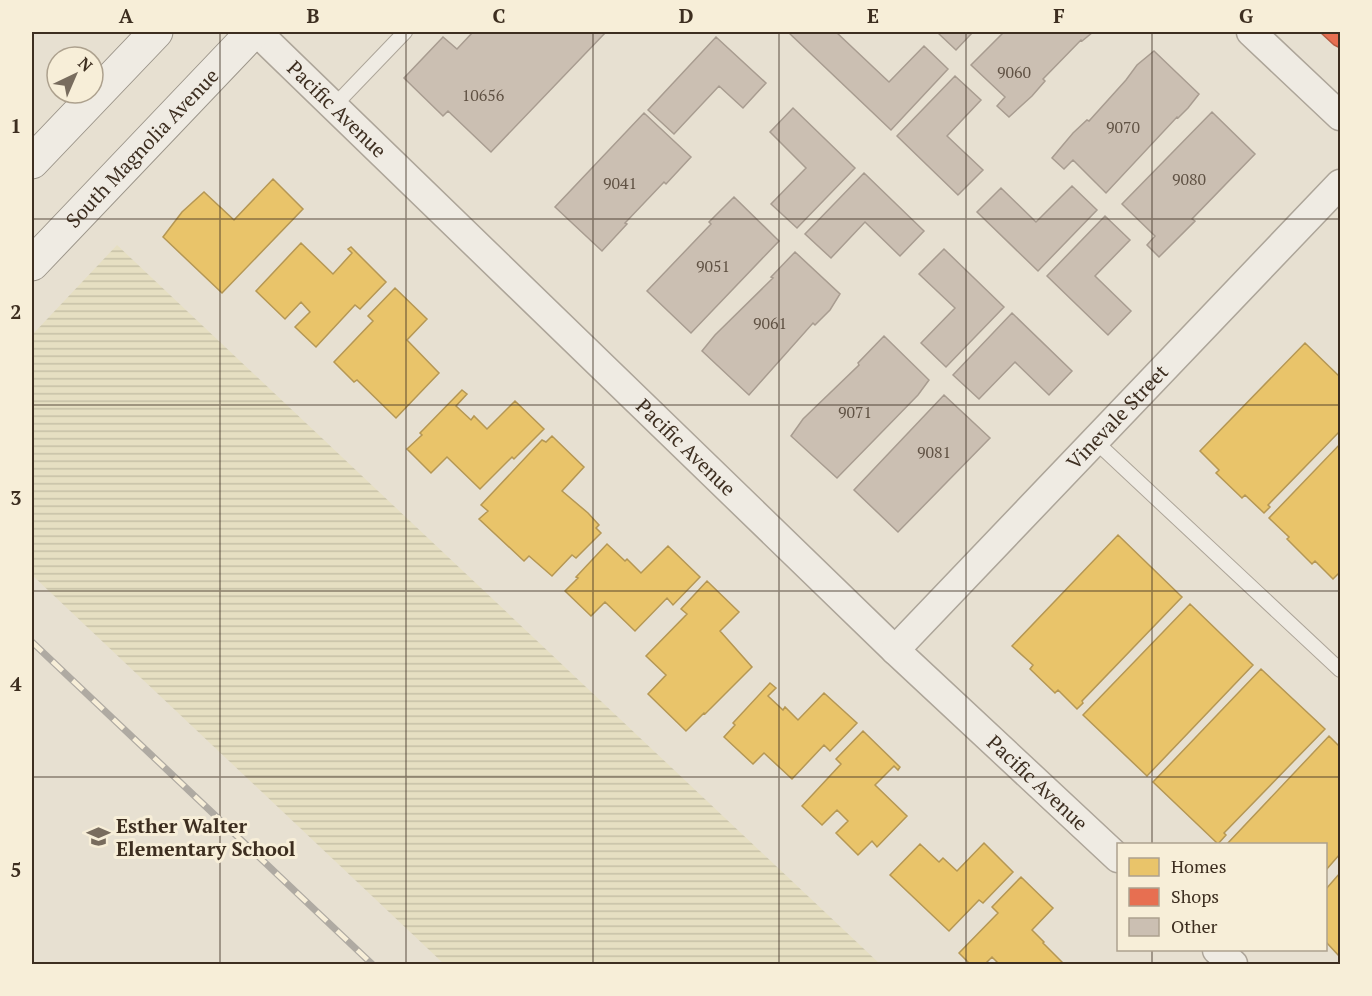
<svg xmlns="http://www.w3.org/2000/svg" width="1372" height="996" font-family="'PT Serif',serif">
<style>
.farmland{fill:url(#farmland-rules)}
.homes{fill:#e9c46a;stroke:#b59754;stroke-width:1.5}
.shops{fill:#e76f51;stroke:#b45c42;stroke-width:1.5}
.building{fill:#cbbfb2;stroke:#a89c90;stroke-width:1.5}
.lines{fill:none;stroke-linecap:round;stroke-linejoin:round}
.lane-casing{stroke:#ada599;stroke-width:16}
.street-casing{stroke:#ada599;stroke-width:31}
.secondary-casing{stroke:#9c958a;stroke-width:35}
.lane{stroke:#efebe3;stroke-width:14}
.street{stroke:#efebe3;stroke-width:28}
.secondary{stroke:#efebe3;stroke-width:33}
.rail-casing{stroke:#afaaa2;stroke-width:7}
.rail{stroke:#f7eed8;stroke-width:4.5;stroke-dasharray:14;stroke-linecap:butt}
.grid{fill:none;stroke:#3d2e20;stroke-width:1.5;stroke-opacity:0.55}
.labels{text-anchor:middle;stroke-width:6;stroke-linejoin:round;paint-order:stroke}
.number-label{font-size:16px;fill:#605244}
.street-label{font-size:20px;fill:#3d2e20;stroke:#f7eed8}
.poi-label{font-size:20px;font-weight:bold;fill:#3d2e20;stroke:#f7eed8;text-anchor:start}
.neatline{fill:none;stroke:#3d2e20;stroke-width:2}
.grid-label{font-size:20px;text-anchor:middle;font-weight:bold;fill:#3d2e20}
</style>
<defs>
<pattern id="farmland-rules" width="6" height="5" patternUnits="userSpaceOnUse" patternTransform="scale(1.5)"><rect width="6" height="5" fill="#e6dfc2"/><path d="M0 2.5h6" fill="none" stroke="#c6c0a6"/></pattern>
</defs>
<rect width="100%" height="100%" fill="#e7e0d1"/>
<path class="farmland" d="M117,245L880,964H444L32,575V335Z"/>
<path class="homes" d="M273,179L303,209L222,293L163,237L182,212L204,192L234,220Z
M301,243L333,274L352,253L348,249L351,247L386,282L360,309L355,305L316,347L295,327L310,312L301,302L285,319L256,291Z
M395,288L427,319L407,340L439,373L396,418L357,380L354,382L334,362L373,321L368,316Z
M1305,343L1340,377V431L1268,505L1270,507L1264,513L1245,495L1242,498L1216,473L1219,470L1200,451Z
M462,390L467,394L456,406L471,420L474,416L487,429L515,401L544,429L514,459L512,457L480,489L447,457L431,473L407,449L422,435L420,433Z
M552,436L584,467L562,491L588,513L599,525L596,528L601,533L576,558L572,555L552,576L529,556L524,561L479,519L488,511L481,505L542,440L546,442Z
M1340,444V572L1333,579L1315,561L1312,564L1287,539L1289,537L1269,518Z
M1118,535L1182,597L1082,701L1083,703L1077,709L1058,690L1055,693L1030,669L1033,665L1012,646Z
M607,544L625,561L627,559L641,573L668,546L700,577L673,605L667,598L635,631L605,602L591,616L565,591L578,578L576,577Z
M707,581L739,612L720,631L752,667L705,714L704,713L686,731L648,694L666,675L646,656L687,614L681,609Z
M1190,604L1253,665L1147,776L1083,715Z
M1261,669L1325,729L1224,833L1226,835L1218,844L1153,782Z
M770,683L776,688L768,696L783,710L785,707L798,720L824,693L857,723L830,751L824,745L792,779L764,753L753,764L724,737L735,725L733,723Z
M863,731L900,767L898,770L894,766L875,785L907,816L877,847L872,841L858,855L836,833L848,821L837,810L822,825L802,806L841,764L836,759Z
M1329,736L1340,747V854L1326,870V844H1227Z
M984,843L1013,872L983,903L979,900L949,931L890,875L920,844L939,862L943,858L957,871Z
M1340,873V957L1326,942V889Z
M1021,877L1053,908L1032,930L1044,942L1043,943L1063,963L999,964L992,957L985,964H970L959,953L998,913L992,907Z"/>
<path class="shops" d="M1320,32H1340V48L1334,45Z"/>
<path class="building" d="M473,32H606L491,152L448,111L443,116L404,78L443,37L457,49Z
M788,32H836L889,82L924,46L948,69L891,130Z
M937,32H973L956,50Z
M1004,32H1093L1082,41L1081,40L1043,79L1045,81L1032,96L1009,117L997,106L1005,97L971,65Z
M716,37L766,83L743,108L719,86L674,134L648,110Z
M1154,51L1199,94L1188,108L1178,118L1177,117L1106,193L1073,160L1064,169L1052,158L1073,133L1087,120L1089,121L1126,80L1137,65Z
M955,76L981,100L947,136L983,170L958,195L897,136Z
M793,108L855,168L797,228L771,204L806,168L770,132Z
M1212,112L1255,154L1192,219L1195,221L1159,257L1147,245L1155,236L1122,204Z
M644,113L691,157L666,184L664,182L625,223L627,224L602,251L555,207Z
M864,173L924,231L900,256L865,222L831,258L805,234Z
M1072,186L1097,210L1038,271L977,212L1001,188L1036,222Z
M734,197L779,241L691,333L647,291L711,224L709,222Z
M1105,216L1130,240L1095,276L1131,311L1108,335L1047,276Z
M944,249L1004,307L946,367L921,343L955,308L919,274Z
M795,252L840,294L830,310L815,325L813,323L749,395L702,351L715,335L773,278L771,277Z
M1012,313L1072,371L1049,395L1015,362L979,399L953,375Z
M884,336L929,380L918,395L837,478L791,436L803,419L859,365L858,363Z
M944,395L990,438L898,532L854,490Z"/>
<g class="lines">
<defs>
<path id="lane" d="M334,106L405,32
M1095,441L1340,670"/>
<g id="street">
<path id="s1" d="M257,32L895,650L1118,858"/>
<path d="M1251,32L1340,116"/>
<path id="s2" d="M895,650L1340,184"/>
<path d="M1217,950L1233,964"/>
</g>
<g id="secondary">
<path d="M32,162L156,32"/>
<path id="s3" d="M32,264L253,32"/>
</g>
</defs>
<use href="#lane" class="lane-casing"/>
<use href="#street" class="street-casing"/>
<use href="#secondary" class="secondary-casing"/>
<use href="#lane" class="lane"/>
<use href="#street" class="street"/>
<use href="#secondary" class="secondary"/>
<defs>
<path id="rail" d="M32,642L372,964"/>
</defs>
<use href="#rail" class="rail-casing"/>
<use href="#rail" class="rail"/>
</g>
<path class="grid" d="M220,32V964M406,32V964M593,32V964M779,32V964M966,32V964M1152,32V844M32,219H1340M32,405H1340M32,591H1340M32,777H1340M1152,950V964"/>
<defs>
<symbol id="school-bare" viewBox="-9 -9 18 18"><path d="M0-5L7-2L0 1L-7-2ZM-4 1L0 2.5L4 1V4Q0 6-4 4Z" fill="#786c5e" stroke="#f7eed8" stroke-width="2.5" paint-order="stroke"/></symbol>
</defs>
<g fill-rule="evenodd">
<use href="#school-bare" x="82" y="820" width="33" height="33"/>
</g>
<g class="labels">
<g class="number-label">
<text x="1014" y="78">9060</text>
<text x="483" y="101">10656</text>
<text x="1123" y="133">9070</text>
<text x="1189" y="185">9080</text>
<text x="620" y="189">9041</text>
<text x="713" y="272">9051</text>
<text x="770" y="329">9061</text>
<text x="855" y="418">9071</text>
<text x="934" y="458">9081</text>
</g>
<g class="street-label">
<text dy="7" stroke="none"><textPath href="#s1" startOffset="111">Pacific Avenue</textPath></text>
<text dy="7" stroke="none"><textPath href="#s3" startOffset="160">South Magnolia Avenue</textPath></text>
<text dy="7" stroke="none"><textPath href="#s2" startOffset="322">Vinevale Street</textPath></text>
<text dy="7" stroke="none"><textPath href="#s1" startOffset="597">Pacific Avenue</textPath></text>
<text dy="7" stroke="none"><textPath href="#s1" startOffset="1083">Pacific Avenue</textPath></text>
</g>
<g class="poi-label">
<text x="116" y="833">Esther Walter<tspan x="116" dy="23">Elementary School</tspan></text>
</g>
</g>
<rect width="1372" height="996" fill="none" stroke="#f7eed8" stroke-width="66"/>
<rect x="1117" y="843" width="210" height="108" fill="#f7eed8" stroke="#ada18e" stroke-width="1.5"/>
<rect x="1129" y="858" width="30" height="18" fill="#e9c46a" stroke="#ada18e" stroke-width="1.5"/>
<text x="1171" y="873" font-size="18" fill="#3d2e20">Homes</text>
<rect x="1129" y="888" width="30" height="18" fill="#e76f51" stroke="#ada18e" stroke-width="1.5"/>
<text x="1171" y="903" font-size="18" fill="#3d2e20">Shops</text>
<rect x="1129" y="918" width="30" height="18" fill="#cbbfb2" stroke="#ada18e" stroke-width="1.5"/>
<text x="1171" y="933" font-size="18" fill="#3d2e20">Other</text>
<g transform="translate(75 75) rotate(44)"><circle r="28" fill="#f7eed8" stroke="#ada18e" stroke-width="1.5"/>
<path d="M0-4.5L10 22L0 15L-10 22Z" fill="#786c5e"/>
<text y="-9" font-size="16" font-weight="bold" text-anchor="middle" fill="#3d2e20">N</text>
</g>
<rect x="33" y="33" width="1306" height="930" class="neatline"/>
<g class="grid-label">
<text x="126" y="23">A</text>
<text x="313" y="23">B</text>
<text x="499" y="23">C</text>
<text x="686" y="23">D</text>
<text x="873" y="23">E</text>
<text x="1059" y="23">F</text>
<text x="1246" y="23">G</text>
<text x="16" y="133">1</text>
<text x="16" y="319">2</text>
<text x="16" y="505">3</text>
<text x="16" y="691">4</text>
<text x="16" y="877">5</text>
</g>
</svg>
